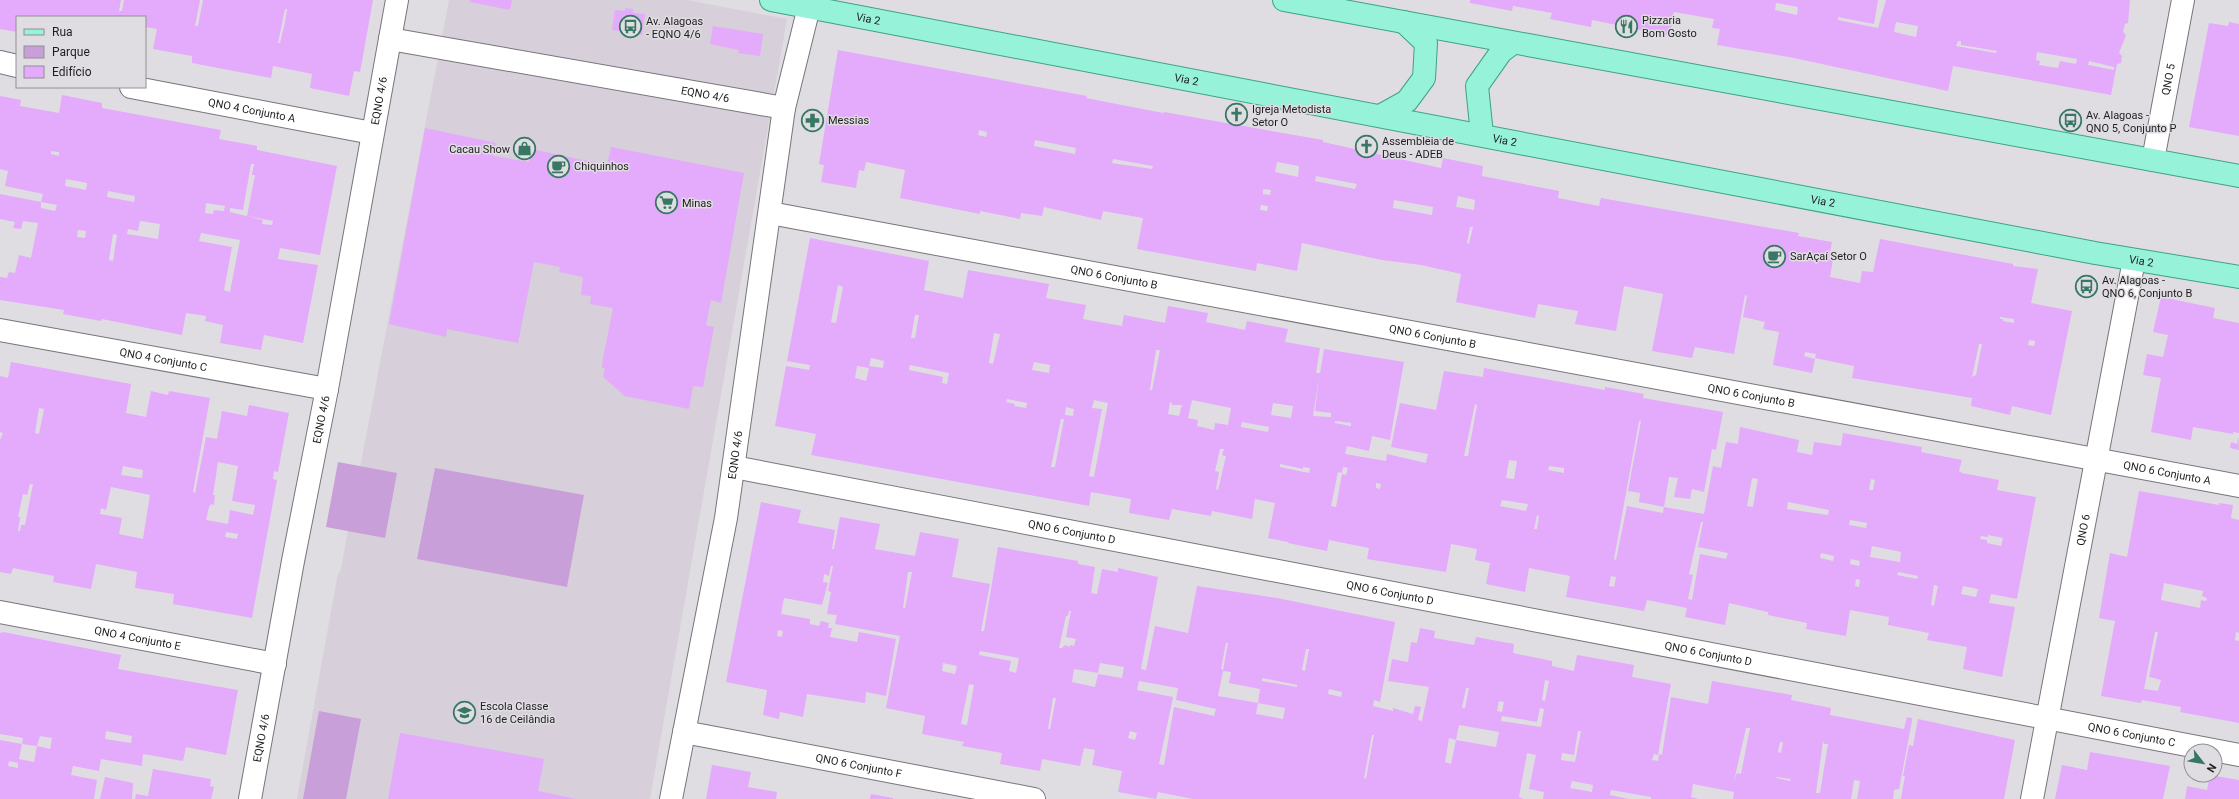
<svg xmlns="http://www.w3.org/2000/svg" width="2239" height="799" font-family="Roboto,sans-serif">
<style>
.built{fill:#d7cfda}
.green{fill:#c99fd9}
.building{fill:#e4aafb;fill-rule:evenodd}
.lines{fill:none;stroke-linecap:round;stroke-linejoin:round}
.minor-casing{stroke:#78757a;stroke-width:24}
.major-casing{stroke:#3ea286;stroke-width:24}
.minor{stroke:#fff;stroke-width:22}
.major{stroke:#96f2d8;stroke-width:22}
.labels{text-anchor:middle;stroke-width:3;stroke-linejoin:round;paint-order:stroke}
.street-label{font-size:11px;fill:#1e1d1f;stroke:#e0dde2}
.poi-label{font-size:11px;fill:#1e1d1f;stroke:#e0dde2;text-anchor:start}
</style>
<rect width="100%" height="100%" fill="#e0dde2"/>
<path class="built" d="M449,0H687L787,19L650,799H297L338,573H340Z"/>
<path class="green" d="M338,462L397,473L385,538L326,527Z
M435,468L584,495L567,587L417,559Z
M319,711L361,719L346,799H303Z"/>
<path class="building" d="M0,0H121L119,11H122L124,0H200L195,26H198L203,0H373L361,67L360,72L354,71L349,96L310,88L312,74L273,66L271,78L192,63V56L153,49L157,29L145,27V17H17V32L0,29ZM285,9H287L285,22L280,43H278Z
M470,0H512L510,10L470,2Z
M1470,0H1878L1874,24L1838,17V20L1878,28L1886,0H2130L2128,23L2125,24L2123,32L2126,35L2119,53L2122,56L2121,63L2117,64L2111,95L1953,66L1948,91L1789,57L1717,45L1720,29L1712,28L1714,19L1674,12L1670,36L1592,20L1591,27L1550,19L1552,13L1513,6L1512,11L1470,3ZM1776,3L1798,7L1797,15L1775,10ZM1896,22L1918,26L1916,37L1894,32ZM1958,41H1961V45L1997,51L1996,53L1956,46ZM2037,52L2077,59L2076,64L2060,61L2058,68L2039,65L2040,61L2036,60ZM2089,61L2114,67V70L2088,65Z
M625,8L633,9V13L645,14L642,35L612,30L615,10L625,11Z
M2229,22L2239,24V136L2189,127L2209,23L2228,26Z
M713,26L763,34L760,56L738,53L739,50L710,44Z
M838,50L1087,96L1086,98L1163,113L1164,112L1323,140V142L1441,168L1443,158L1483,166L1482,176L1559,191L1558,198L1599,206L1601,198L1799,233L1798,236L1832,242L1829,259H1833L1830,277L1860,283L1862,271L1873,272L1880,239L2013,264V266L2038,269L2031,303L2072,311L2051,415L2012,406L2010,415L1971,406L1972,398L1852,378L1854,366L1815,358L1816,354L1805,352L1804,356L1815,359L1812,373L1773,365L1779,332L1763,329L1765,322L1743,317L1747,296L1745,295L1734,354L1695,347L1692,358L1652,351L1663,294L1624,286L1616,331L1575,324L1578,311L1538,304L1535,318L1456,302L1461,274L1421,265L1382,260L1302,243L1297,271L1257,263L1256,271L1137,249L1143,218L1103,211L1101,220L1044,207L1042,216L1021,213L1020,219L980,211V214L900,198L905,170L866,162L864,171L859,170L856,188L821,182L824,165L819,164ZM979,130L987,132L986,137L978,135ZM1035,140L1076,148L1075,154L1034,146ZM1113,159L1153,166L1152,169L1112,163ZM1277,162L1299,166L1298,177L1275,172ZM1316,176L1357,184L1355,189L1315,181ZM1263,189L1271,190L1270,195L1263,194ZM1458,196L1475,200L1474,210L1456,207ZM1394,200L1433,207L1432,215L1393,208ZM1261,205L1268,206L1267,211L1260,210ZM1470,227H1473L1469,244L1467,243ZM2000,317L2014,319V323L2003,321V319H2000ZM2029,340L2035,341L2034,346L2028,345ZM1979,344H1982L1976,375L1972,377Z
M62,95L102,103V108L221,130L219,139L257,146V150L337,166L320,255L280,248L278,259L318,265L303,343L264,335L261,350L220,343L223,325L205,321L206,316L186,313L182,335L102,319L101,321L63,314L64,310L0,300V277L7,278L9,272L15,273L19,255L31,258L38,223L23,221L21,229L13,228L15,222L0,219V194L41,202V208L55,211L57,205L41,202L43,194L5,186L8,171L0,169V96L21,100L20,106L59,113ZM51,151L59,152V156L51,154ZM251,164H254L252,175H255L247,216L273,221L272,225L262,224L263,220L230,212V208L243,210ZM66,179L87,183L86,190L65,186ZM108,191L135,196L134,202L107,197ZM206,203L225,206L224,211L214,210L213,214L205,213ZM140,221L160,224L158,239L127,234L128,229L138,231ZM78,230L86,231L85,238L77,237ZM201,233L240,240L230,292L224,290L232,247L199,241ZM113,234L117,235L113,261L109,260Z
M425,128L496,143L493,156L529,162L531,149L607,165L611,147L744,173L721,303L711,300L706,325L714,327L703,387L693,386L689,409L625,396L603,377L605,368H602L603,358L613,308L590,304L591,296L581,295L583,277L559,272L560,267L534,262L518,343L447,329L446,337L389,324Z
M810,238L929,261L924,290L963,298L968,270L1049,284L1046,298L1086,305L1083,319L1122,326L1124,315L1165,323L1168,306L1208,313L1206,322L1245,330L1247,321L1288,329L1285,342L1320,348L1316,373H1320L1324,349L1404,362L1390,440L1372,436L1369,451L1347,446L1345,454L1386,461L1387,454L1426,463L1428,454L1391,447L1400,403L1436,410L1444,371L1483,377L1484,368L1605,390V387L1644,394L1643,398L1723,412L1716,450L1712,449L1704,492L1692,489L1690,499L1674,497L1678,478L1669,477L1664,507L1639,502L1640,493L1628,491L1641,421H1639L1614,559L1616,560L1627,506L1663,513L1664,507L1704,514L1713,466L1721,468L1726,442L1738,444L1740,427L1799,440L1797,452L1812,455L1814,442L1841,446L1843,433L1922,447L1921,452L1962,460L1959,471L1962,473L1999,480L1997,490L2036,497L2017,599L1991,594L1989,603L2015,607L2002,677L1963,669L1967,647L1927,640L1929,633L1888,625L1889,617L1850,610L1846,636L1806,629L1807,623L1768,615V612L1729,603L1725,625L1685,617L1687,608L1647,600L1644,611L1566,597L1570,576L1529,568L1525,592L1486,584L1490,563L1475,560L1477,549L1451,544L1446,572L1367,559L1369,548L1329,540L1327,551L1288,543V542L1268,538L1275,503L1255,499L1252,519L1212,511L1211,516L1172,509L1169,520L1129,513L1131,499L1091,492L1089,506L811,455L816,434L775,426L786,366L809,370L810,365L787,361ZM838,285L843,287L836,323L831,322ZM915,315H919L915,338H911ZM994,333L1000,334L993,364L989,363ZM1156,350H1160L1152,390H1150ZM871,358L884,361L883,368L869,366ZM1034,362L1050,365L1049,373L1032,370ZM910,365L949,373L947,384L942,383L943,377L909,370ZM857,366L869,368L866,381L855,378ZM1319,377L1315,411L1331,413V417L1313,416ZM1007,399L1027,403L1026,408L1014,406L1015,404L1006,402ZM1094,400L1108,403L1094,477L1089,476L1102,409L1092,408ZM1192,400L1231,408L1228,425L1215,423L1214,430L1197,426L1198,420L1188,418ZM1170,402L1172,403V405H1182L1179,416L1168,414ZM1273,403L1293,406L1291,418L1271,415ZM1475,404L1477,405L1468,456H1464ZM1066,407L1074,409L1073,416L1065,415ZM1061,419H1064L1055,467H1051ZM1335,421L1351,423V426L1335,423ZM1242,422L1269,427L1268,432L1241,427ZM1220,449H1224L1222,455L1226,456L1218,490L1216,489L1219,472L1215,471ZM1509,460L1517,461L1514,479L1506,478ZM1280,464L1303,469V467L1310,468L1309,473L1280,467ZM1549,466L1564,468V473L1548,470ZM1343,467L1348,468L1346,475L1342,474L1336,507L1331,506L1338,472L1342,473ZM1752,478L1758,479L1753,507L1747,506ZM1871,479L1875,480L1873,490H1869ZM1376,483L1381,484L1380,489L1376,488ZM1502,500L1528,504L1526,511L1500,506ZM1788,502L1829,510L1828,515L1787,509ZM1537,515L1539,516L1537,529H1534ZM1850,520L1867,523L1866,528L1849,525ZM1701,522H1703L1698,547L1728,553L1726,559L1700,554L1692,600L1688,599L1693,575L1689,574ZM1988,535L2003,538L2001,546L1987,543V540L1980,539L1981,536L1988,537ZM1872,546L1901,552L1900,562L1870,557ZM1821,553L1834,556L1833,561L1820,558ZM1851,559L1860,561L1859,566L1850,564ZM1898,572L1918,576L1917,579L1897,575ZM1611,576L1616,577L1614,587L1609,586ZM1856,579L1860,580L1859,587L1855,586ZM1934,585L1938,586L1934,606L1931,605ZM1963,586L1978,589L1976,597L1961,594Z
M2161,297L2215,308L2213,318L2239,323V433L2233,432V434L2193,427L2191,440L2151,432L2161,378L2143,375L2147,354L2163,357L2168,335L2153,332Z
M11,362L131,384L126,413L146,417L151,391L168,395L169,391L210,398L193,492L195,493L206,437L217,439L222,411L247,416L249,405L289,413L278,472L274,471L273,479L277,480L252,618L173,604L174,594L135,588L137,572L96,564L91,589L53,582L54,576L13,568L11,574L0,572V440L3,433L0,432V376L8,378ZM39,408L44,409L39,434L35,433ZM218,462L238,466L232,501L255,505L253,515L230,510L228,524L206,520L209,507L211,504L214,505L215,495H213ZM123,466L143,470L142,478L121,475ZM30,484H33L25,525H21L20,531H18L20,517H18L23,494L27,495ZM111,487L150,495L143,539L119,534L122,518L100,514L101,508L106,510ZM226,532L238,534L237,539L225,537Z
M2238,436L2239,450L2230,448L2231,442L2237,444Z
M2139,491L2219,505V503L2233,505L2231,518L2239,520V633L2236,632L2235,640L2239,641V723L2180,712L2181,707L2142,700L2141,703L2101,696L2115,621L2099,618L2110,553L2127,557ZM2164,583L2203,591L2202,596L2207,598L2206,601L2201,600L2200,608L2161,600ZM2155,632H2158L2149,677L2161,680L2158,691L2144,689Z
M761,502L801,510L798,523L835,530L832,549H834L840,517L880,524L875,549L915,556L920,532L959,539L952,577L990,584L981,631H984L998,547L1078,561V564L1095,567L1091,593L1097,594L1102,569L1118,572V568L1158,577L1141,669L1146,670L1155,626L1188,633L1197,586L1277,598L1395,622L1380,702L1374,700L1373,706L1393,711V708L1413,714L1415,706L1421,707L1418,720L1422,721L1429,687L1388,681L1392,659L1408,662L1411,642L1417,643L1420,628L1435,631L1434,638L1474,645L1476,637L1514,644L1513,653L1552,661V666L1574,671L1577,655L1634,665L1632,677L1671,684L1658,755L1654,754L1652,760L1658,761L1659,754L1662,755L1671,697L1708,704L1712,681L1792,695L1791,700L1831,708L1830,715L1904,729L1907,717L1912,718V721L1899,789L1894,790L1893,799H1857L1860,781L1854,780L1851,799H1733L1734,792L1693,784L1691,797L1698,799H1651V797L1611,790L1610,795L1629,799H1543L1544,792L1529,789L1536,755L1527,753L1519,797L1524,799H1193L1158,792L1156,799L1118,792L1122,771L1092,765L1095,750L1084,748L1080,766L1042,759L1040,771L1000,764L1002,753L962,746L964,742L922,734L925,716L886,708L900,636L835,624L837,615L827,614L831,592L828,591L833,566H831L829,576L824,574L823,582L828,583L822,605L784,598L781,614L810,619V624L819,626L821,621L829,623L828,628H832L830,637L857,642L859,632L896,639L886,696L866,692L865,703L807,694L803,717L780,712L779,719L763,715L767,690L726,682ZM908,572H912L905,608H903ZM1069,611H1071L1066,637L1076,639L1074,646L1070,645V647L1065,645L1062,648H1059L1066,616H1068ZM778,630L783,631L782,637L777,636ZM1226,643H1228L1223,670L1221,669ZM1306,649H1309L1305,671L1302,670ZM980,651L1019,658L1016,673L1009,671L1011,661L979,655ZM943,663L957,666L955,674L942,671ZM1100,663L1124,667L1122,678L1098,674L1095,687L1072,682L1074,669L1098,673ZM1223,671L1231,672L1229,683L1260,689L1258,703L1285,708L1283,719L1256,714L1258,703L1218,696ZM1262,678L1297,685V687L1262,681ZM1545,680L1549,681L1545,701L1542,700ZM1139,681L1178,688L1176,700L1216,709L1214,716L1174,707L1164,765L1159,764L1173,697L1137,690ZM969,684L974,685L967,725L961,724ZM1466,688H1469L1465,708H1462ZM1329,689L1342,692L1341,697L1328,694ZM1053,698H1056L1050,729H1048ZM1499,701L1504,702L1502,712L1497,711ZM1540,708L1544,709L1541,727L1501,721L1502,716L1537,722ZM1459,725L1499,732L1496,747L1456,740L1451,764L1445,762L1449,738L1456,740ZM1746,728H1750L1741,774L1737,773L1734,781ZM1130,731L1137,733L1135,740L1128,738ZM1578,731H1581L1575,762L1561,760L1562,753L1574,755ZM1372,735H1374L1366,779L1364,778ZM1823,741L1824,744H1828L1820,793H1816ZM1780,742H1783L1781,753L1778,752ZM1777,777L1791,779L1790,781L1776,778ZM1572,781L1593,785L1592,792L1570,788Z
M3,632L121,655L118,669L238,690L226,755L186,747L183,761L143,754L142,766L101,759L99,771L73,766L71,775L97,780L94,799H0V740L22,744L19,759L34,762L37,746L22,744L23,738L0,734V633ZM106,731L132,736L131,743L105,739ZM40,736L52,738L50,749L37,746ZM9,761L18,763V768L8,766Z
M1918,719L2015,740L2004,799H1901L1905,776H1903L1909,745L1913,746Z
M400,733L544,759L538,791L576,799H388Z
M2090,752L2170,766L2163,799H2055L2062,765L2087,770Z
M712,765L751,772L748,787L777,792L776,799H706Z
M153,769L211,779L210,786L214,787L211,799H135L136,794L148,796Z
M2210,775L2239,780V799H2185L2187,786L2207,790Z
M105,777L133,783L132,799H100Z
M871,794L893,798V799H870Z"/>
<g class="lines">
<defs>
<g id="minor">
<path id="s1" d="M390,39L784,108"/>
<path d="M0,62L17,66"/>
<path id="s2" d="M131,87L372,133"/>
<path id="s3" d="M2153,160L2183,0"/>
<path id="s4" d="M770,213L2239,486"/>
<path id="s5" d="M0,330L327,389"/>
<path id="s6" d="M734,467L2239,755"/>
<path id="s7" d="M0,612L275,664"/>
<path id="s8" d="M684,732L1034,799"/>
<path id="s9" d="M250,799L293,561L327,389L397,0"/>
<path id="s10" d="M671,799L726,518L784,108L809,7"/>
<path id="s11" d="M2032,799L2134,260"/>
</g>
<g id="major">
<path id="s12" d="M771,0L2095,253L2239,277"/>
<path d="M1284,0L2239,176"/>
<path d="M1380,116L1407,101L1424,78L1426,43L1404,22"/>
<path d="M1482,135L1477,86L1501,52L1513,43"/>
</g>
</defs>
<use href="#minor" class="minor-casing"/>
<use href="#major" class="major-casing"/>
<use href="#minor" class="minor"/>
<use href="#major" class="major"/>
</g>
<defs>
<symbol id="restaurant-ring" viewBox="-11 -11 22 22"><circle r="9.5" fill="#e0dde2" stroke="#387763" stroke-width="1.5"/><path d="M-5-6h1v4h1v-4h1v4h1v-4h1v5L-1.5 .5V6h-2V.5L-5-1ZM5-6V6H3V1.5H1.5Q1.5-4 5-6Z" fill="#387763"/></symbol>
<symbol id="bus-ring" viewBox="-11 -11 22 22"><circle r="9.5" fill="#e0dde2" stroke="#387763" stroke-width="1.5"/><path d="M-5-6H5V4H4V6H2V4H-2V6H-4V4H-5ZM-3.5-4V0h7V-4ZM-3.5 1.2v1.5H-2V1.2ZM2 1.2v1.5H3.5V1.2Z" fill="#387763"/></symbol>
<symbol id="church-ring" viewBox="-11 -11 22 22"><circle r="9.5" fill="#e0dde2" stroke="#387763" stroke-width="1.5"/><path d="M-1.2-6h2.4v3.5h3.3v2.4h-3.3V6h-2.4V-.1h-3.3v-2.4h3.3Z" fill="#387763"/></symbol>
<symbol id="pharmacy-ring" viewBox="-11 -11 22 22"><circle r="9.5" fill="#e0dde2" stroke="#387763" stroke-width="1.5"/><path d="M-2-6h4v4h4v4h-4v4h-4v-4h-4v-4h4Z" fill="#387763"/></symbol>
<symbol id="shop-ring" viewBox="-11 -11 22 22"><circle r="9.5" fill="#e0dde2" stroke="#387763" stroke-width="1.5"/><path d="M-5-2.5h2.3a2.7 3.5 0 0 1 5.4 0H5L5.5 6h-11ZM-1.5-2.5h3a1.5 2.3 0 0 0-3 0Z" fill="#387763"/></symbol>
<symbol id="cafe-ring" viewBox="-11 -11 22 22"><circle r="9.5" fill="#e0dde2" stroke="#387763" stroke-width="1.5"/><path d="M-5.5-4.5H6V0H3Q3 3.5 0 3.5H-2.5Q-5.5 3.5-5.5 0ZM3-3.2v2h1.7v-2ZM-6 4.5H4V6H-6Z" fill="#387763"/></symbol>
<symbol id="supermarket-ring" viewBox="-11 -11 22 22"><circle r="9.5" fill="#e0dde2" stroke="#387763" stroke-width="1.5"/><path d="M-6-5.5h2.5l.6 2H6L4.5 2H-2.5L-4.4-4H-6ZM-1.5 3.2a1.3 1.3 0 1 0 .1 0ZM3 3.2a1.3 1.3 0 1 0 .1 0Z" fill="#387763"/></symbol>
<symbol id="school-ring" viewBox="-11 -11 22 22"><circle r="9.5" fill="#e0dde2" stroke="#387763" stroke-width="1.5"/><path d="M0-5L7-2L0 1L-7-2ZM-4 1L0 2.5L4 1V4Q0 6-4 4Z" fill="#387763"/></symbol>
</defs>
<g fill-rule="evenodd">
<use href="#restaurant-ring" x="1614" y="14" width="25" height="25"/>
<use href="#bus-ring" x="618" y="14" width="25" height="25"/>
<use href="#church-ring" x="1224" y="102" width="25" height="25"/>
<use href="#pharmacy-ring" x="800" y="108" width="25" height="25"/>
<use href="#bus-ring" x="2058" y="108" width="25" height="25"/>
<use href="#church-ring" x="1354" y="134" width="25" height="25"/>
<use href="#shop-ring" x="512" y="136" width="25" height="25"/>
<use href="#cafe-ring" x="546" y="154" width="25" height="25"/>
<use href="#supermarket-ring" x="654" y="190" width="25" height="25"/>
<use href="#cafe-ring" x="1762" y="244" width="25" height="25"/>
<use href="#bus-ring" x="2074" y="274" width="25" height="25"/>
<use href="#school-ring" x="452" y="700" width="25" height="25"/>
</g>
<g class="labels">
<g class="street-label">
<text dy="4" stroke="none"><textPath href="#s12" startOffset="99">Via 2</textPath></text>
<text dy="4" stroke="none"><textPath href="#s12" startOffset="423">Via 2</textPath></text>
<text dy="4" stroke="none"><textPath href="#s3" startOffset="82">QNO 5</textPath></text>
<text dy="4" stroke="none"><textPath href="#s1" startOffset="320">EQNO 4/6</textPath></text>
<text dy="4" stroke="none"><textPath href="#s9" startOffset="710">EQNO 4/6</textPath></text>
<text dy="4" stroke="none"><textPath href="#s2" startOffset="123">QNO 4 Conjunto A</textPath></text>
<text dy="4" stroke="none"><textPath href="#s12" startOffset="747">Via 2</textPath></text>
<text dy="4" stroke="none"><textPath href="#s12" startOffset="1071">Via 2</textPath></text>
<text dy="4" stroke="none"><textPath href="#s12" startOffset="1395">Via 2</textPath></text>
<text dy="4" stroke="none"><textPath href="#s4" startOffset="350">QNO 6 Conjunto B</textPath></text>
<text dy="4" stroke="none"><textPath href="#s4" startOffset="674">QNO 6 Conjunto B</textPath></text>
<text dy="4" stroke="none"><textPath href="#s5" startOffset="166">QNO 4 Conjunto C</textPath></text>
<text dy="4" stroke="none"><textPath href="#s4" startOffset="998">QNO 6 Conjunto B</textPath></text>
<text dy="4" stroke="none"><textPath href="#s9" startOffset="386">EQNO 4/6</textPath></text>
<text dy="4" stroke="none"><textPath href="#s10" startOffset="350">EQNO 4/6</textPath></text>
<text dy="4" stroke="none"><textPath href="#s4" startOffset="1421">QNO 6 Conjunto A</textPath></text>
<text dy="4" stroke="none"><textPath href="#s11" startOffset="274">QNO 6</textPath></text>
<text dy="4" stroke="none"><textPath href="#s6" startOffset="344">QNO 6 Conjunto D</textPath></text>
<text dy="4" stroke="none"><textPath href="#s6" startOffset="668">QNO 6 Conjunto D</textPath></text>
<text dy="4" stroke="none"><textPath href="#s7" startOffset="140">QNO 4 Conjunto E</textPath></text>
<text dy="4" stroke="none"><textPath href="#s6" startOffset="992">QNO 6 Conjunto D</textPath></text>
<text dy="4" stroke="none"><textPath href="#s6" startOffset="1423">QNO 6 Conjunto C</textPath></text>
<text dy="4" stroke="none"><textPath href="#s9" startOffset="62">EQNO 4/6</textPath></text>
<text dy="4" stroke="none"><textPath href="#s8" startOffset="178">QNO 6 Conjunto F</textPath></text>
</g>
<g class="poi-label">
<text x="1642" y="24">Pizzaria<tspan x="1642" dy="13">Bom Gosto</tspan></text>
<text x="646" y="25">Av. Alagoas<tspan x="646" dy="13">- EQNO 4/6</tspan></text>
<text x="1252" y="113">Igreja Metodista<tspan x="1252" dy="13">Setor O</tspan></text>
<text x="2086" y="119">Av. Alagoas -<tspan x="2086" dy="13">QNO 5, Conjunto P</tspan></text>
<text x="828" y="124">Messias</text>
<text x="1382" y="145">Assembleia de<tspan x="1382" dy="13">Deus - ADEB</tspan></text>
<text x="510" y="153" text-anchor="end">Cacau Show</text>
<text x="574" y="170">Chiquinhos</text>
<text x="682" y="207">Minas</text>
<text x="1790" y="260">SarAçaí Setor O</text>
<text x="2102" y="284">Av. Alagoas -<tspan x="2102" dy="13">QNO 6, Conjunto B</tspan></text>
<text x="480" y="710">Escola Classe<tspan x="480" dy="13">16 de Ceilândia</tspan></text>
</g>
</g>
<rect x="16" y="16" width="130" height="72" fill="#e0dde2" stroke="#929094"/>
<rect x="24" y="29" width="20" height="6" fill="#96f2d8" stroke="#929094"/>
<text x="52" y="36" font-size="12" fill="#1e1d1f">Rua</text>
<rect x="24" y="46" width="20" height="12" fill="#c99fd9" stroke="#929094"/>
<text x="52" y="56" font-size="12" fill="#1e1d1f">Parque</text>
<rect x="24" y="66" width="20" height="12" fill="#e4aafb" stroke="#929094"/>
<text x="52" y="76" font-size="12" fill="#1e1d1f">Edifício</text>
<g transform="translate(2203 763) rotate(121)"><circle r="19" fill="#e0dde2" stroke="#929094"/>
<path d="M0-3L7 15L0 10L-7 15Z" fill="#387763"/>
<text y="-6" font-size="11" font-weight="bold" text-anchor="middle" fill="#1e1d1f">N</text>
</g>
</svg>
